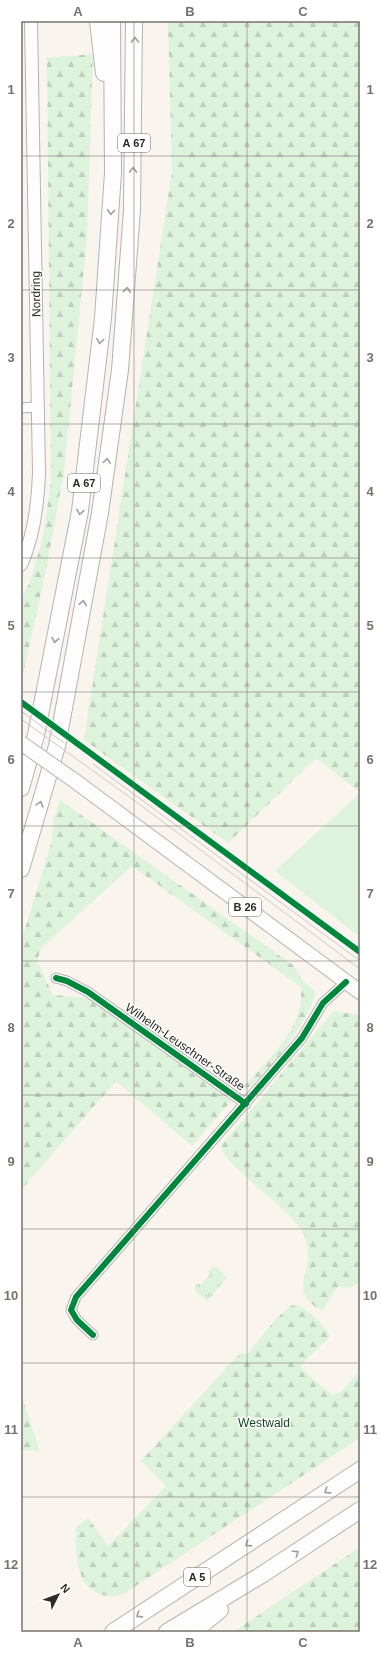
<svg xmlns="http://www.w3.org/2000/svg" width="381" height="1653" font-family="Arial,sans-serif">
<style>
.grass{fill:url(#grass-tufts)}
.forest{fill:url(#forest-firs)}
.pitch{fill:#ddf3dc}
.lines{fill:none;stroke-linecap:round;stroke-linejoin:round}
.minor-casing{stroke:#b6b3af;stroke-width:11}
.secondary-casing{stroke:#b6b3af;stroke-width:14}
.primary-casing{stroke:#b6b3af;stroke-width:16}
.motorway-casing{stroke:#b6b3af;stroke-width:18}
.minor{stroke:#fefdfd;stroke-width:9}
.secondary{stroke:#fefdfd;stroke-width:12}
.primary{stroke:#fefdfd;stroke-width:14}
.motorway{stroke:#fefdfd;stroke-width:16}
.tram{stroke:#cac9c7;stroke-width:1}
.primary-bridge-casing{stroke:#b6b3af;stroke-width:16;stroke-linecap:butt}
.primary-bridge{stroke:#fefdfd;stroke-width:14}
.cycleway-casing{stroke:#fff;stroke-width:8}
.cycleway{stroke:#00873e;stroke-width:6}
.oneway{stroke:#a09e9d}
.grid{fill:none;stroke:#75716d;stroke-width:1;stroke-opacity:0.55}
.labels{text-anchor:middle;stroke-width:3;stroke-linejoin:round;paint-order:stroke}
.shield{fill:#fff;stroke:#6d6a68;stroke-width:1}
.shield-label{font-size:11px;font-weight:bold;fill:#2e2a27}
.street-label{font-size:12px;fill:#2e2a27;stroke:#fff}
.park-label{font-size:12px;fill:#114720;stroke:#fff}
.neatline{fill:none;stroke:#75716d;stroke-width:1.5}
.grid-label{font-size:13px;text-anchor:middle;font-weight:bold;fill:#75716d}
</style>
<defs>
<pattern id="grass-tufts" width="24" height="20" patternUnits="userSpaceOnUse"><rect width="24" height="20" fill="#ddf3dc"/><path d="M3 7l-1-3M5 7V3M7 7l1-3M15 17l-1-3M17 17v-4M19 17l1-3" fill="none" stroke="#bed0bd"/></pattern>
<pattern id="forest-firs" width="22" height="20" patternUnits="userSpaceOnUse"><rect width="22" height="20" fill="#ddf3dc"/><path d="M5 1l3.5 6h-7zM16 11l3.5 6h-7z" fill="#bed0bd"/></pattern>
</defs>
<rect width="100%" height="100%" fill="#faf4ef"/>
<path class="grass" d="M212,1267H217L227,1278L207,1301L195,1291V1287L198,1283L201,1285L210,1274L208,1272Z"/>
<path class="forest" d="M168,21H360V792L316,758L228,843L84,740L172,172Z
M93,54L87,236L64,472L46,570L21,683V598L30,582L43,537L51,481L47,58Z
M60,800L287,961L293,965L302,980L316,992C312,1002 308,1014 302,1023C293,1038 256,1090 240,1091C266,1061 305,1030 301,987L132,866L41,948L37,961L53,995L88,998L231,1101L192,1146L116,1081L21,1190V942L51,844L54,817Z
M335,1011L360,1015V1280L351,1288L337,1287L323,1310C318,1309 316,1308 312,1304C295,1290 308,1274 308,1256C308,1247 306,1237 301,1229C289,1208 222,1164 221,1146L331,1014Z
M295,1304C306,1308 327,1326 330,1337L300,1366L314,1380L333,1395L340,1393L360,1371V1438L134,1587C129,1590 124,1594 118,1596C114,1597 107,1596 103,1595C75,1589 75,1550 76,1527L88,1518L108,1546L166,1486L141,1461L240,1353L247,1354C257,1342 282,1309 295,1304Z
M21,1392L23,1400L40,1451L21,1450Z
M360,1547V1632H232H233Z"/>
<path class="pitch" d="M360,793V937L275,871Z"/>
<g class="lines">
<defs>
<path id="minor" d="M21,408L37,407
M56,978L67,981L88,992L246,1104
M93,1335L77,1320L71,1310L76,1297L302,1038L323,1003L346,982"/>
<path id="secondary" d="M21,565C34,536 38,505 39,473L31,21"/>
<path id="primary" d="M75,781L360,992"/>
<path id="motorway" d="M98,21L104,73
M21,788L36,735L80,511L103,318L113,173L112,21
M21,869L57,746L100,513L120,370L132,210L134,21
M113,1632L360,1470
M167,1632L263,1574L360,1510
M193,1632L220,1610"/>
</defs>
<use href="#minor" class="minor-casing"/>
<use href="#secondary" class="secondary-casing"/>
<use href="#primary" class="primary-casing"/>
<use href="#motorway" class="motorway-casing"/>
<use href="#minor" class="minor"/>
<use href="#secondary" class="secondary"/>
<use href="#primary" class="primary"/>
<use href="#motorway" class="motorway"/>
<path class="tram" d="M21,711L64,743
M21,719L135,801L360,969
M93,764L360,961"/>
<defs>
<path id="primary-bridge" d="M21,743L75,781"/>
</defs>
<use href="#primary-bridge" class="primary-bridge-casing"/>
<use href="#primary-bridge" class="primary-bridge"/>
<defs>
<path id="cycleway" d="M21,702L360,952
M56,978L67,981L88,992L246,1104
M93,1335L77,1320L71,1310L76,1297L302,1038L323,1003L346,982"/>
</defs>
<use href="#cycleway" class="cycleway-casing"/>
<use href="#cycleway" class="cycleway"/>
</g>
<defs><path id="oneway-chevron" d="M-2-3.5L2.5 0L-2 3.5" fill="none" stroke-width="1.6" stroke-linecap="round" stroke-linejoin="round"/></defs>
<g class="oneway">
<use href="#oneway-chevron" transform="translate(135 40) rotate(-91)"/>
<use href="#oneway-chevron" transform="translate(133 170) rotate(-89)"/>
<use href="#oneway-chevron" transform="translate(111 212) rotate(94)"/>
<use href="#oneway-chevron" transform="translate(127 290) rotate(-86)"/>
<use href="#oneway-chevron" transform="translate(100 341) rotate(97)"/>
<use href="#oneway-chevron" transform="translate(107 461) rotate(-82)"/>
<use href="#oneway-chevron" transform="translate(80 512) rotate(99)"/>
<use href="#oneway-chevron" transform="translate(83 603) rotate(-80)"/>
<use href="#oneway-chevron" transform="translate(55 640) rotate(101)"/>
<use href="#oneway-chevron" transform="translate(40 804) rotate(-74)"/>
<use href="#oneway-chevron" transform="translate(327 1491) rotate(147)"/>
<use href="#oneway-chevron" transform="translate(248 1544) rotate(147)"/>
<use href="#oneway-chevron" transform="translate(296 1553) rotate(-34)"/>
<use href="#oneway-chevron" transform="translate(139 1615) rotate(147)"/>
</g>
<path class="grid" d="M134,21V1632M247,21V1632M21,156H360M21,290H360M21,424H360M21,558H360M21,692H360M21,826H360M21,961H360M21,1095H360M21,1229H360M21,1363H360M21,1497H360"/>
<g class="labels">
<g class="shield">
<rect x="118" y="134" width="32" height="18" rx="3"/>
<rect x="68" y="474" width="32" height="18" rx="3"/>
<rect x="229" y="898" width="32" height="18" rx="3"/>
<rect x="184" y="1568" width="26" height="18" rx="3"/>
</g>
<g class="shield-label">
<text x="134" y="147">A 67</text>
<text x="84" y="487">A 67</text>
<text x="245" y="911">B 26</text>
<text x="197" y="1581">A 5</text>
</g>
<g class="street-label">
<text transform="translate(36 294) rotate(-91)" y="4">Nordring</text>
<text transform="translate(185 1047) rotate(35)" y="4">Wilhelm-Leuschner-Straße</text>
</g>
<g class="park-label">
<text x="264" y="1427">Westwald</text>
</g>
</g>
<rect width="381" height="1653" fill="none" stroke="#ffffff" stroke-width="44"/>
<g transform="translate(58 1595) rotate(48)" stroke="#ffffff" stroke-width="3" paint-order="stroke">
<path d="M0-3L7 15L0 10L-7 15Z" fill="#2e2a27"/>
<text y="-6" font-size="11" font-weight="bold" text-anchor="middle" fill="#2e2a27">N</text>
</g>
<rect x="22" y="22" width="337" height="1609" class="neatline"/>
<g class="grid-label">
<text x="78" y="16">A</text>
<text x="190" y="16">B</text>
<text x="303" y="16">C</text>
<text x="11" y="94">1</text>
<text x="370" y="94">1</text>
<text x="11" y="228">2</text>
<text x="370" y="228">2</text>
<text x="11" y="362">3</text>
<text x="370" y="362">3</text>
<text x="11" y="496">4</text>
<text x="370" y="496">4</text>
<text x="11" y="630">5</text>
<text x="370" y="630">5</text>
<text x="11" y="764">6</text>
<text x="370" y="764">6</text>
<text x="11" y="898">7</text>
<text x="370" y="898">7</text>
<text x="11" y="1032">8</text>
<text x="370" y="1032">8</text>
<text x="11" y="1166">9</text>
<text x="370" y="1166">9</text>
<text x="11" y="1300">10</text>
<text x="370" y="1300">10</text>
<text x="11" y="1434">11</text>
<text x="370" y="1434">11</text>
<text x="11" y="1569">12</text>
<text x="370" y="1569">12</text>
<text x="78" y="1647">A</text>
<text x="190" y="1647">B</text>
<text x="303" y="1647">C</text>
</g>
</svg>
